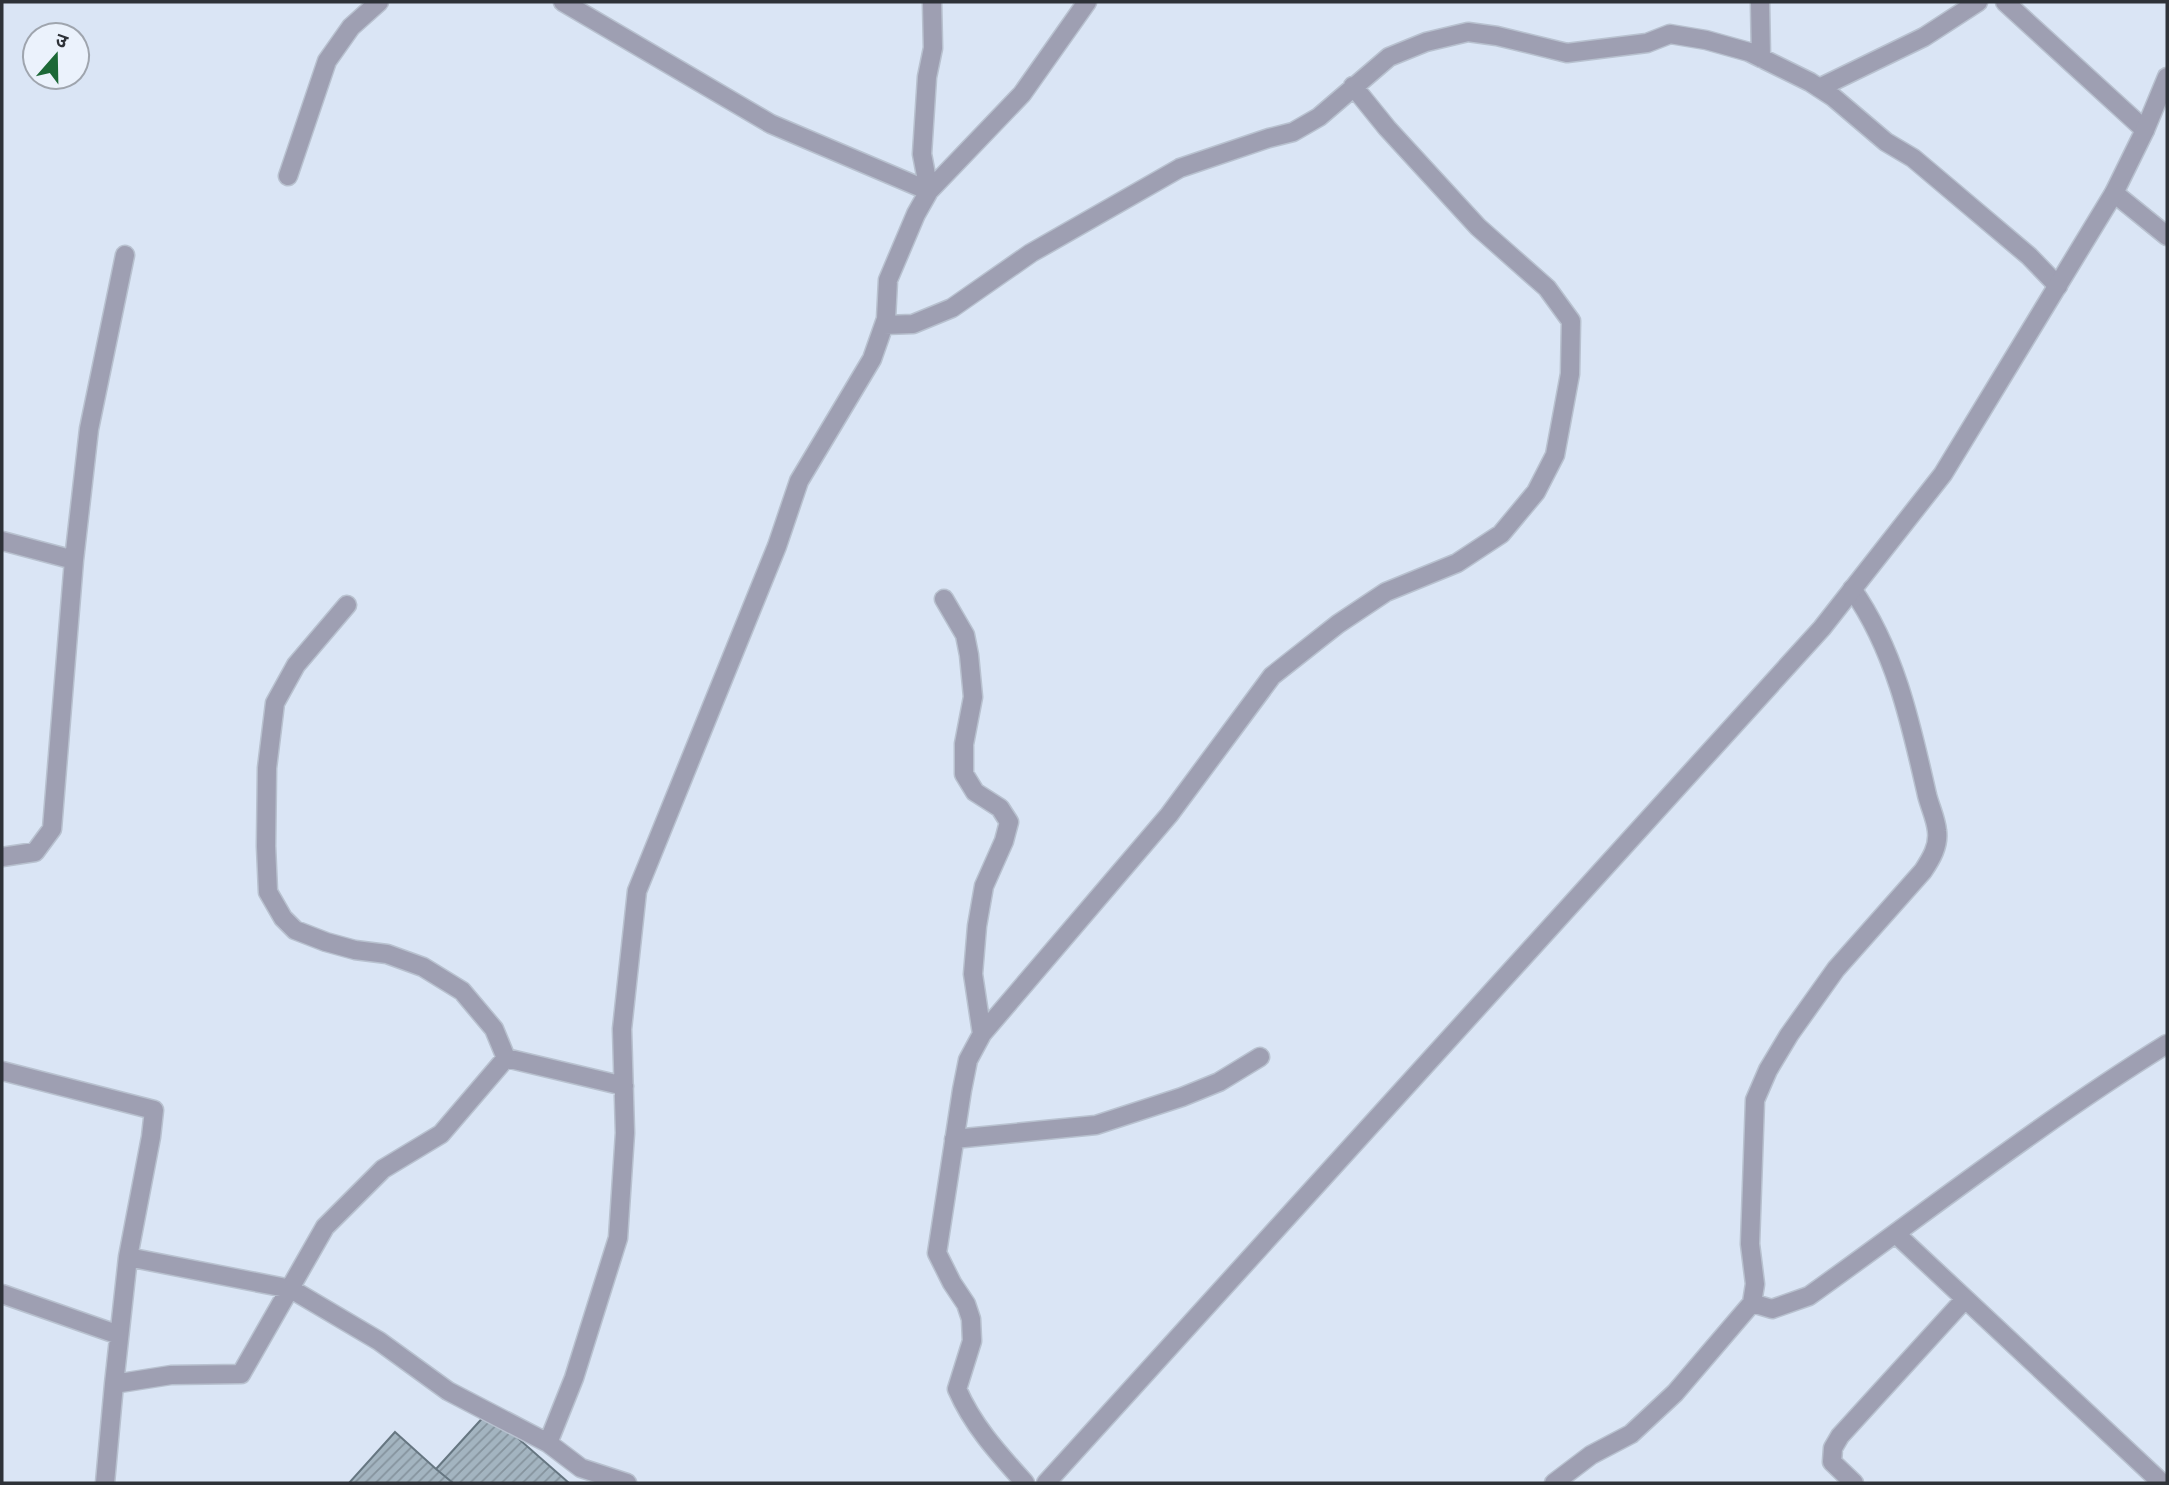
<svg xmlns="http://www.w3.org/2000/svg" width="2169" height="1485" font-family="Barlow,'Noto Sans Devanagari',sans-serif">
<style>
.building{fill:url(#building-hatch);stroke:#667681;stroke-width:2}
.lines{fill:none;stroke-linecap:round;stroke-linejoin:round}
.minor-casing{stroke:#b8c1cf;stroke-width:21}
.tertiary-casing{stroke:#b8c1cf;stroke-width:21}
.minor{stroke:#9e9fb2;stroke-width:18}
.tertiary{stroke:#9e9fb2;stroke-width:18}
</style>
<defs>
<pattern id="building-hatch" width="6" height="6" patternUnits="userSpaceOnUse" patternTransform="scale(1.75)"><rect width="6" height="6" fill="#a3b4c0"/><path d="M-1 1l2-2M0 6l6-6M5 7l2-2" fill="none" stroke="#85939d"/></pattern>
</defs>
<rect width="100%" height="100%" fill="#dae5f5"/>
<path class="building" d="M488,1412L569,1483H453L436,1469Z
M395,1432L436,1469L453,1483H349Z"/>
<g class="lines">
<defs>
<path id="minor" d="M563,2L771,124L929,191L1022,94L1087,2
M1760,2L1761,58
M2005,2L2145,130
M1819,88L1924,37L1978,2
M288,176L327,61L351,27L379,2
M2114,193L2167,236
M884,325L913,324L952,308L1031,253L1180,168L1269,138L1293,132L1319,117L1389,57L1426,42L1468,32L1497,36L1567,53L1647,43L1670,34L1706,40L1749,52L1810,82L1833,97L1886,142L1913,158L1945,185L2029,256L2058,286
M2,541L74,560
M944,599L965,635L969,655L973,697L964,744V774L975,792L1000,808L1009,822L1004,841L984,886L977,926L973,974L982,1034L968,1060L962,1090L937,1253L952,1283L966,1304L971,1319L972,1341L957,1389C973,1426 998,1453 1025,1483
M347,605L296,665L275,703L267,768L266,846L268,892L283,918L295,930L326,942L355,950L387,954L423,967L462,991L494,1029L506,1058
M2,857L35,852L52,829L74,560L89,429L125,255
M982,1034L1169,815L1272,676L1338,624L1386,592L1457,563L1501,534L1536,492L1555,455L1570,374L1571,321L1547,288L1478,227L1387,128L1353,86
M2,1071L154,1110L151,1137L128,1257L114,1384L171,1375L241,1374L325,1227L383,1169L441,1134L506,1058L624,1086
M954,1139L1096,1125L1182,1097L1219,1082L1260,1057
M1896,1234L2162,1483
M128,1257L291,1289L379,1341L448,1391L548,1443L581,1468L627,1483
M2,1294L119,1335
M1752,1303L1772,1309L1809,1296C1928,1211 2043,1121 2167,1044
M548,1443L574,1378L618,1238L625,1133L622,1029L637,891L777,546L799,481L872,359L886,319L888,280L916,214L929,191L922,154L927,77L933,48L932,2
M105,1483L114,1384
M1554,1483L1591,1455L1631,1434L1675,1393L1752,1303L1755,1284L1750,1244L1755,1100L1768,1070L1789,1035L1836,969L1923,871C1931,859 1939,846 1937,831C1936,819 1930,807 1927,795C1911,724 1895,650 1852,589
M1854,1483L1832,1462L1833,1448L1840,1436L1965,1299"/>
<path id="tertiary" d="M1046,1483L1822,628L1943,474L2114,193L2145,130L2167,77"/>
</defs>
<use href="#minor" class="minor-casing"/>
<use href="#tertiary" class="tertiary-casing"/>
<use href="#minor" class="minor"/>
<use href="#tertiary" class="tertiary"/>
</g>
<rect width="2169" height="1485" fill="none" stroke="#2e3238" stroke-width="7"/>
<g transform="translate(56 56) rotate(20)"><circle r="33" fill="#ebf2fc" stroke="#9fa5ae" stroke-width="2"/>
<path d="M0-5L12 26L0 18L-12 26Z" fill="#1c6837"/>
<text y="-10" font-size="19" font-weight="bold" text-anchor="middle" fill="#2e3238">उ</text>
</g>
</svg>
